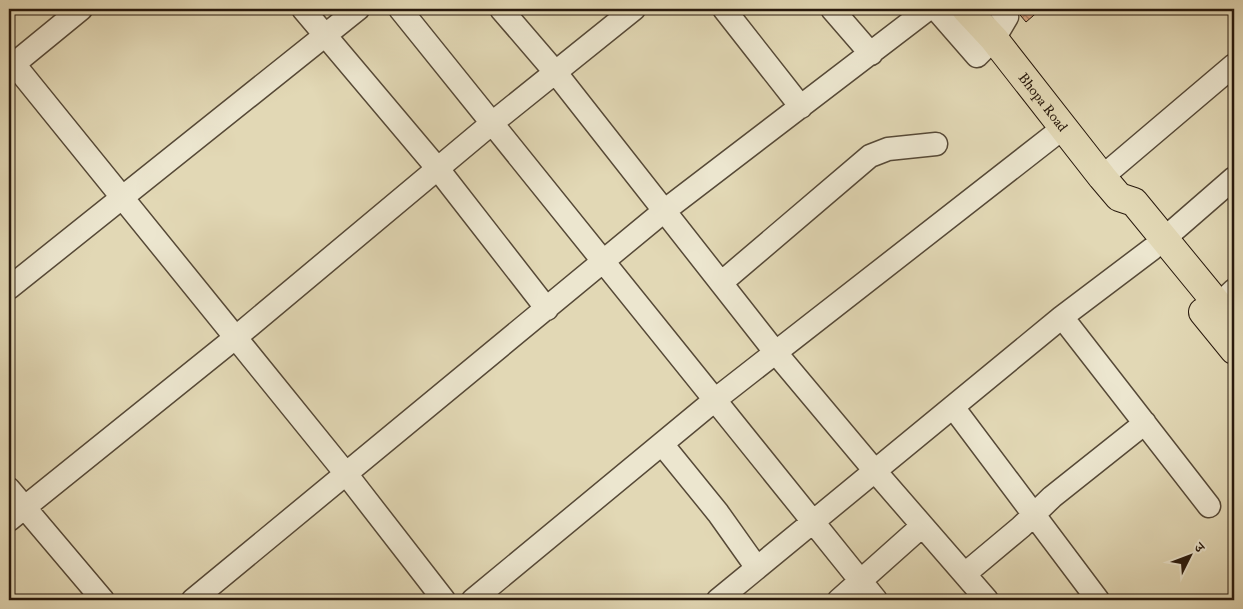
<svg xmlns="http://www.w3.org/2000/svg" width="1243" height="609" font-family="'IM FELL Great Primer','Noto Serif Devanagari',serif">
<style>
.building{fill:url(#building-cross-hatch);stroke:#28190d}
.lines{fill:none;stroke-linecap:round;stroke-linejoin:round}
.street-casing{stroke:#564937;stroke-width:25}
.primary-casing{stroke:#28190d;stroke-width:30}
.street{stroke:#ece6cf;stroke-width:22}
.primary{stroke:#e2d8b5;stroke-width:28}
.labels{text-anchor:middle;stroke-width:4;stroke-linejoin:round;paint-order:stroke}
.street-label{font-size:14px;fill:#28190d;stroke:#ece6cf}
</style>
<defs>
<pattern id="building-cross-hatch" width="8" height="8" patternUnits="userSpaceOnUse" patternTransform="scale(1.25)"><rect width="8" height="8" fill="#d7a683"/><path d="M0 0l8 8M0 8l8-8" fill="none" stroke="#ae866a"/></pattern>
</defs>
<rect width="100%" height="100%" fill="#e2d8b5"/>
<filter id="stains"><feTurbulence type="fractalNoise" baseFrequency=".004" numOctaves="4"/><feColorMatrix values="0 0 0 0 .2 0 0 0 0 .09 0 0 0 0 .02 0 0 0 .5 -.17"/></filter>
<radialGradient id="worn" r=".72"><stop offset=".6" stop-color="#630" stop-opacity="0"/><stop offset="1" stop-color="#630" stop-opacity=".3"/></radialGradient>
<path class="building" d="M1015,9H1041L1026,22Z"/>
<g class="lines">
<defs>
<path id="street" d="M303,9L438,169L547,309
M400,9L876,600
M501,9L556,73L776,353L875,471L987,600
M724,9L801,107
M832,9L871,54
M936,9L977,56L994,39L1007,17L1000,9
M14,64L347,475L444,600
M9,68L81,9
M1102,177L1234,65
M1165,238L1234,178
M1152,249L1062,317L1209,506
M721,283L870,156L888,149L936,144
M9,288L358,9
M1218,305L1234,290
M953,407L1098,600
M662,444L718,513L757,568
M9,489L103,600
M9,520L235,338L491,124L634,9
M966,573L1021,527L1052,497L1145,423
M193,600L664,211L928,9
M473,600L716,399L1063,128
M718,600L1062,317
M839,600L922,526"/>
<g id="primary">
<path id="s1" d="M966,9L994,39L1102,177L1119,197L1134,202L1234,324"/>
<path d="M1203,312L1234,350"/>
</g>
</defs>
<use href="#street" class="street-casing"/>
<use href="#primary" class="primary-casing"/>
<use href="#street" class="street"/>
<use href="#primary" class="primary"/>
</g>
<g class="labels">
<g class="street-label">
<text dy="5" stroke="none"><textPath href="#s1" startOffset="121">Bhopa Road</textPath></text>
</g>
</g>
<rect width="1243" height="609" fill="none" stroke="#e2d8b5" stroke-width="30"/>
<rect x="10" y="10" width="1223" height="589" fill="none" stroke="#28190d" stroke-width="2.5"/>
<rect x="15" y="15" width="1213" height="579" fill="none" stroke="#28190d"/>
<g transform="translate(1190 556) rotate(48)" stroke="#ece6cf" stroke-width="4" paint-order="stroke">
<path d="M0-4L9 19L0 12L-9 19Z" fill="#28190d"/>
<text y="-8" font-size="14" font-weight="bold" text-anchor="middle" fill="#28190d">उ</text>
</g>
<rect width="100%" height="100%" filter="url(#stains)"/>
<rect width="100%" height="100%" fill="url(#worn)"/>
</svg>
